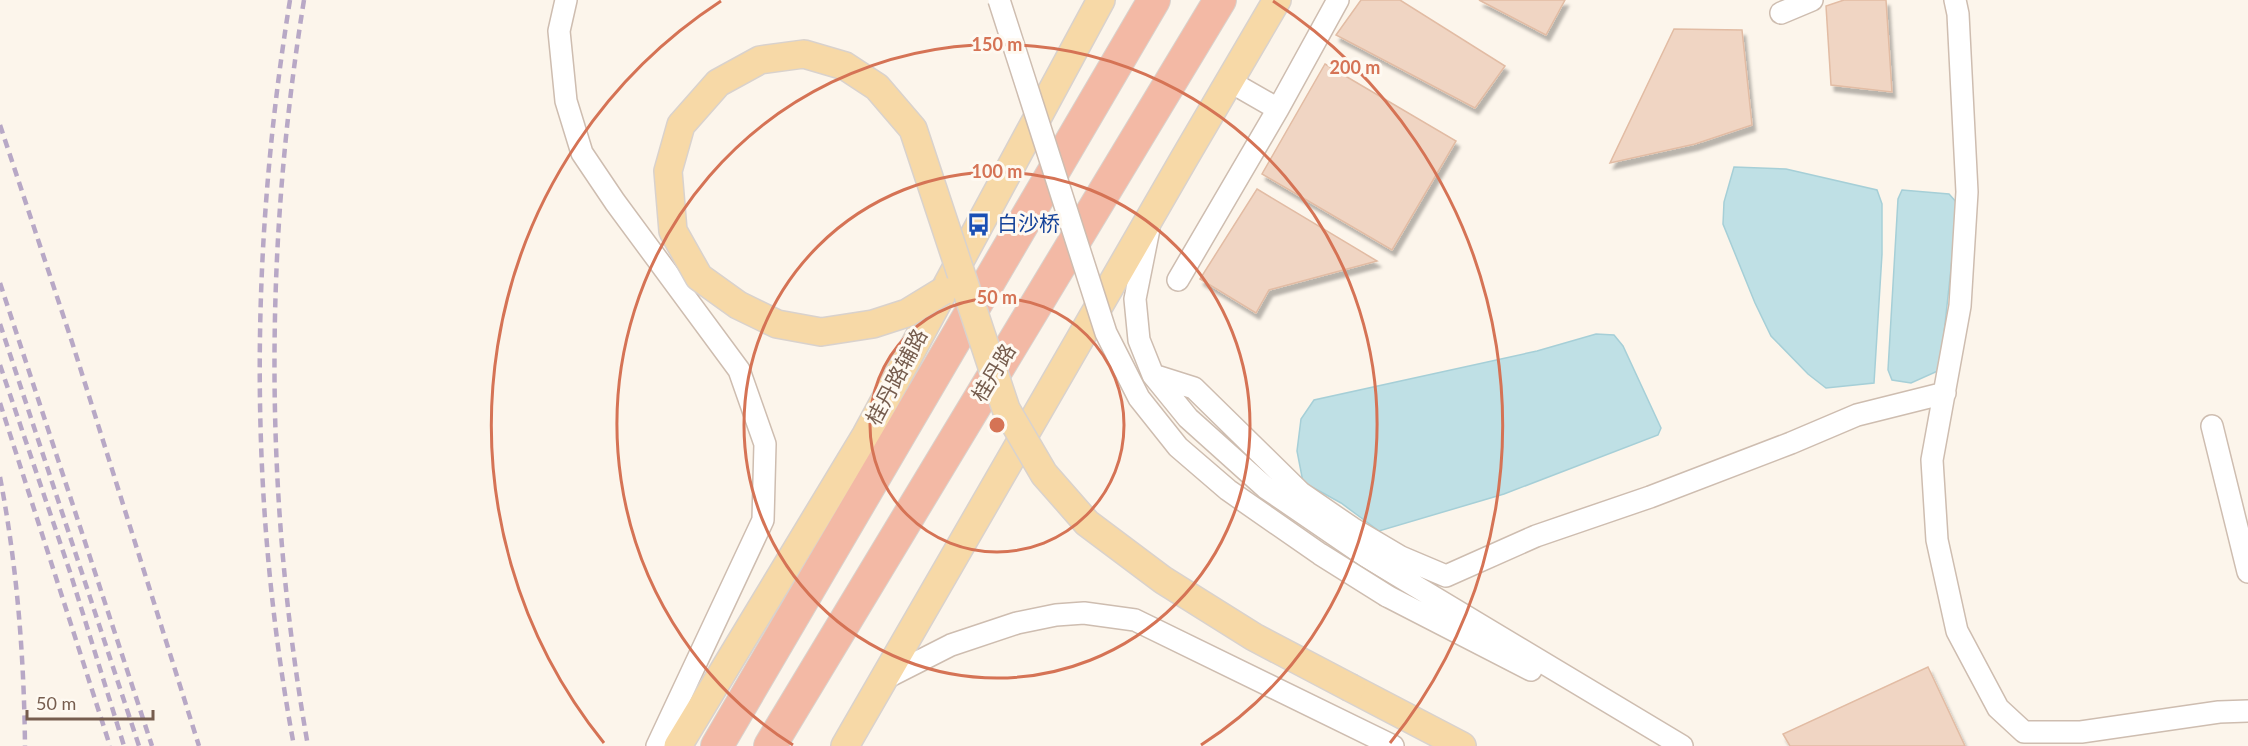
<svg xmlns="http://www.w3.org/2000/svg" width="2248" height="746" font-family="Lato,'Noto Sans SC',sans-serif">
<style>
.water{fill:#bfe0e5;stroke:#a6cfd7;stroke-width:1.5}
.building{fill:#f0d5c3;stroke:#e2bca4;stroke-width:1.5;filter:url(#shadow)}
.lines{fill:none;stroke-linecap:round;stroke-linejoin:round}
.minor-casing{stroke:#cebdb0;stroke-width:24}
.major-casing{stroke:#d9d2cd;stroke-width:30}
.highway-casing{stroke:#d9d2cd;stroke-width:34}
.minor{stroke:#fff;stroke-width:21}
.major{stroke:#f7d9a7;stroke-width:27}
.highway{stroke:#f3b9a5;stroke-width:32}
.rail{stroke:#b8a8c6;stroke-width:4.5;stroke-dasharray:9 6;stroke-linecap:butt}
.minor-bridge-casing{stroke:#cebdb0;stroke-width:24;stroke-linecap:butt}
.major-bridge-casing{stroke:#d9d2cd;stroke-width:30;stroke-linecap:butt}
.minor-bridge{stroke:#fff;stroke-width:21}
.major-bridge{stroke:#f7d9a7;stroke-width:27}
.ring{fill:none;stroke:#d57355;stroke-width:3}
.labels{text-anchor:middle;stroke-width:6;stroke-linejoin:round;paint-order:stroke}
.transit-label{font-size:21px;fill:#164399;stroke:#fef9f1;text-anchor:start}
.street-label{font-size:21px;fill:#765d4e;stroke:#fef9f1}
.centre{fill:#d57355;stroke:#fef9f1;stroke-width:3}
.ring-label{font-size:18px;text-anchor:middle;font-weight:bold;fill:#d57355;stroke:#fef9f1;stroke-width:6;stroke-linejoin:round;paint-order:stroke}
</style>
<defs>
<filter id="shadow"><feDropShadow dx="3.5" dy="6" stdDeviation="1.5" flood-color="#0004"/></filter>
</defs>
<rect width="100%" height="100%" fill="#fcf5eb"/>
<path class="water" d="M1734,167L1786,169L1877,190L1882,204V254L1874,383L1826,388L1808,374L1771,336L1755,303L1723,224L1724,202Z
M1902,190L1949,194L1958,204L1940,370L1911,383L1892,380L1888,370L1898,199Z
M1596,334L1614,335L1623,346L1661,428L1658,435L1504,494L1379,531L1341,503L1303,482L1297,451L1301,419L1314,400L1537,351Z"/>
<path class="building" d="M1361,0H1400L1505,66L1475,108L1336,35Z
M1479,0H1565L1546,35Z
M1844,0H1886L1892,92L1831,85L1826,6Z
M1674,29L1742,30L1752,125L1695,144L1610,163Z
M1325,64L1456,141L1392,250L1262,174Z
M1257,189L1377,261L1269,290L1256,313L1200,279Z
M1928,667L1965,746H1790L1783,734Z"/>
<g class="lines">
<defs>
<path id="minor" d="M566,0L559,31L566,101L582,153L615,202L739,370L765,444L763,520L657,746
M1955,0L1958,14L1967,192L1960,306L1932,460L1937,540L1957,631L1998,708L2024,732H2081L2219,712L2248,711
M1781,13L1812,0
M1229,81L1278,109
M1149,229L1135,299L1139,340L1153,375L1188,418L1266,488L1367,557L1682,746
M1178,280L1278,109L1338,0
M1153,375L1194,388L1301,493L1352,528L1401,557L1446,576L1536,536L1650,497L1791,443L1857,415L1945,393
M2212,426L2248,572
M1387,596L1531,670
M884,679L951,645L1017,623L1056,615L1084,613L1135,620L1393,746"/>
<path id="major" d="M1351,688L1462,746
M678,746L866,435L1101,0
M845,746L1185,157L1277,0"/>
<path id="highway" d="M717,746L1154,0
M770,746L1220,0"/>
</defs>
<use href="#minor" class="minor-casing"/>
<use href="#major" class="major-casing"/>
<use href="#highway" class="highway-casing"/>
<use href="#minor" class="minor"/>
<use href="#major" class="major"/>
<use href="#highway" class="highway"/>
<path class="rail" d="M290,0C250,247 248,500 294,746
M304,0C264,247 264,499 308,746
M0,125L72,342L199,746
M0,283L152,746
M0,324L139,746
M0,365L70,572L124,746
M0,403L110,746
M0,477C17,566 24,655 25,746"/>
<defs>
<path id="minor-bridge" d="M999,0L1106,333L1139,398L1178,447L1228,490L1320,554L1387,596"/>
<path id="major-bridge" d="M943,291L907,313L873,324L821,332L777,324L738,305L699,277L673,231L668,171L681,125L718,83L760,60L804,54L845,66L877,87L913,129L1006,409L1044,474L1087,523L1163,580L1254,637L1351,688"/>
</defs>
<use href="#minor-bridge" class="minor-bridge-casing"/>
<use href="#major-bridge" class="major-bridge-casing"/>
<use href="#minor-bridge" class="minor-bridge"/>
<use href="#major-bridge" class="major-bridge"/>
</g>
<g class="ring">
<circle cx="997" cy="425" r="127"/>
<circle cx="997" cy="425" r="253"/>
<path d="M793 745A380 380 0 1 1 1201 745"/>
<path d="M604 743A506 506 0 0 1 721 1M1273 1A506 506 0 0 1 1390 743"/>
</g>
<defs>
<symbol id="bus-bare" viewBox="-9 -9 18 18"><path d="M-5-6H5V4H4V6H2V4H-2V6H-4V4H-5ZM-3.5-4V0h7V-4ZM-3.5 1.2v1.5H-2V1.2ZM2 1.2v1.5H3.5V1.2Z" fill="#1a4fb4" stroke="#fef9f1" stroke-width="2.5" paint-order="stroke"/></symbol>
</defs>
<g fill-rule="evenodd">
<use href="#bus-bare" x="962" y="208" width="33" height="33"/>
</g>
<g class="labels">
<g class="transit-label">
<text x="997" y="231">白沙桥</text>
</g>
<g class="street-label">
<text transform="translate(994 373) rotate(-59)" y="7">桂丹路</text>
<text transform="translate(897 377) rotate(-62)" y="7">桂丹路辅路</text>
</g>
</g>
<circle cx="997" cy="425" r="9" class="centre"/>
<g class="ring-label">
<text x="997" y="51">150 m</text>
<text x="1355" y="74">200 m</text>
<text x="997" y="178">100 m</text>
<text x="997" y="304">50 m</text>
</g>
<path d="M27 710v9h126v-9" fill="none" stroke="#765d4e" stroke-width="3"/>
<text x="36" y="710" font-size="18" fill="#765d4e" stroke="#fef9f1" stroke-width="4.5" paint-order="stroke">50 m</text>
</svg>
